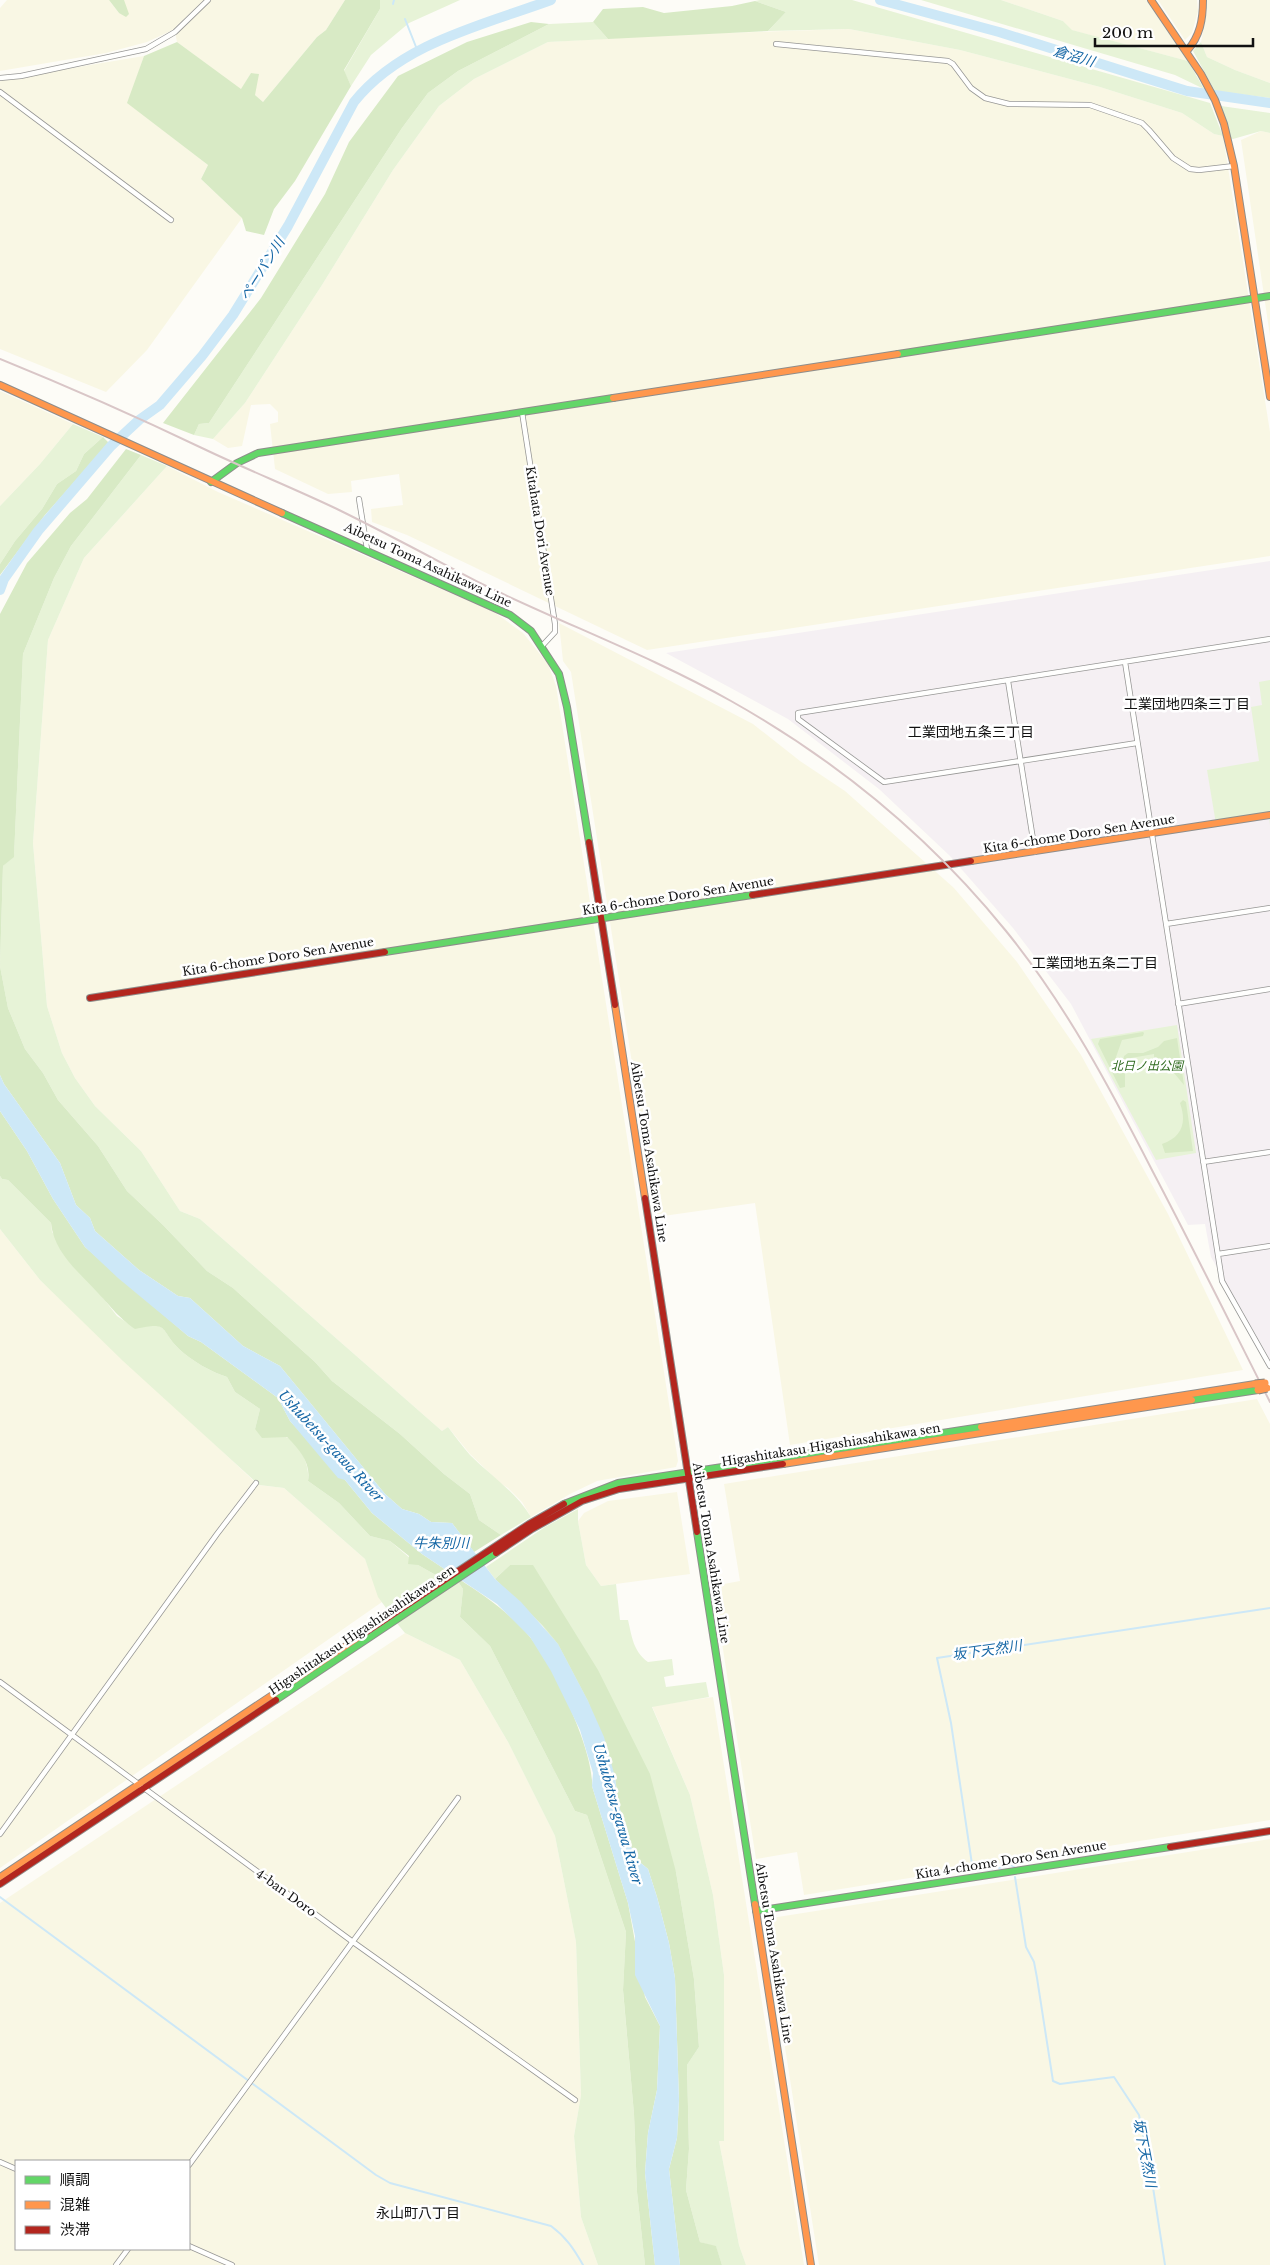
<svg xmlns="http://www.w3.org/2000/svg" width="1270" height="2265" font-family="'Libre Baskerville','Noto Sans JP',serif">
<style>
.industrial{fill:#f5f0f3}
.farmland{fill:#f9f7e4;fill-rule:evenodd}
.green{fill:#e7f3d7}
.forest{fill:#d8eac5}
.water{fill:#cde8f7}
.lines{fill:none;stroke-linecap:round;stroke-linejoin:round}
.stream{stroke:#cde8f7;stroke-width:2}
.river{stroke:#cde8f7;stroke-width:10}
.street-casing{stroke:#979795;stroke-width:6}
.fast-casing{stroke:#8e8d8b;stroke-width:8}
.slow-casing{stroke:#8e8d8b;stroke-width:8}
.jam-casing{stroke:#8e8d8b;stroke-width:8}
.street{stroke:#fffffe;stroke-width:4.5}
.fast{stroke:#63d668;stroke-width:6}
.slow{stroke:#ff974d;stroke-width:6}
.jam{stroke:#b3261e;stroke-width:6}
.rail{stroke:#d9c6c7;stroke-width:2}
.slow-bridge-casing{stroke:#858482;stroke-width:9;stroke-linecap:butt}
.slow-bridge{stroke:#ff974d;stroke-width:7}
.labels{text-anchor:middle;stroke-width:5;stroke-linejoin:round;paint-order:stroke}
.street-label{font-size:12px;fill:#111;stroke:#fff}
.park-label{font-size:12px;font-style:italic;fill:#2f6b1f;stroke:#fff}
.water-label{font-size:14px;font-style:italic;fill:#1768a6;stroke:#fff}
.neighbourhood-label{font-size:14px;fill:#111;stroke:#fff}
</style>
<rect width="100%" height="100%" fill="#fdfcf7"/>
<path class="industrial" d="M1270,561V1360L1211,1257L1205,1224L1188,1225L1071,1004L1013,928L950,856L879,789L788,719L666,653Z"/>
<path class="farmland" d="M7,0H109L119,13L124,0H204L173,30L147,42L106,53L0,71V8Z
M208,0H345L326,30L317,37L263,102L255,95L251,73L241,90L177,42L175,32Z
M1001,0H1146L1188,61L1071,30L1063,21Z
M1158,0H1197L1198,11L1192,33L1185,40Z
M1207,0H1270V83L1235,70L1207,57L1201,42L1207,11Z
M849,29L960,50L1100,87L1182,113L1214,134L1223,136L1270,432V556L647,650L407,535L372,522L371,509L403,505L399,474L351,481L352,492L328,494L275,469L270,424L278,422V412L270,404L251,405L242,446L228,448L213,439L245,403L322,285L393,170L439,106L474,79L548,42L689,34Z
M144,56L128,103L208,165L201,179L242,218L147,350L106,392L0,349V80Z
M1261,131L1270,133V336L1241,140Z
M0,391L73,424L40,464L0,506Z
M167,466L218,492L494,612L523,633L548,664L556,686L678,1461L676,1467L597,1481L570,1494L531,1517L522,1502L508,1488L500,1483L470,1454L448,1427L442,1431L200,1219L180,1211L141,1151L95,1106L75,1078L62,1053L47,1006L33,843L48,640L84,558Z
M559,623L753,724L800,761L845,791L954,888L1017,962L1081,1055L1168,1214L1243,1370L790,1445L755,1203L656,1217L571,672L563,661Z
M0,1229L40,1280L258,1485L284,1488L365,1559L382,1602L0,1868Z
M1257,1399L1270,1424V1820L804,1895L797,1852L756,1859L713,1586L740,1581L724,1484Z
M677,1492L690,1574L601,1586L586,1565L578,1521L584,1513L608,1501Z
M405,1633L460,1660L508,1742L555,1836L576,1942L581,2095L574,2136L581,2217L598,2265H0V1903ZM16,2161H189V2249H16Z
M713,1697L804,2265H746L739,2245L719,2141L724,2140V1975L713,1895L690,1795L652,1706Z
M1270,1839V2265H819L765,1919Z"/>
<path class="green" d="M379,0H460L409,23L371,55L351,86L344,71L380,9Z
M760,0H852L1210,103L1223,136L1214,134L1182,113L1100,87L960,50L849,29L768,31L786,12L755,1Z
M921,0H1001L1063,21L1072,30L1188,61L1204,89L1175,75Z
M593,22L608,39L548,42L474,79L439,106L393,170L322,285L245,403L213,439L194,435L199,424L209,423L402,128L428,93L458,71L549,24Z
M1201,42L1207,57L1235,70L1270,83V98L1215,91L1193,51Z
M1221,106L1270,113V133L1261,131L1233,139L1229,138Z
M73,424L103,437L84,454L76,471L57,484L42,509L15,541L0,564V506L40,464Z
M141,455L167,466L84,558L48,640L33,843L47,1006L62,1053L75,1078L95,1106L141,1151L180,1211L200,1219L442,1431L448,1427C455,1436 462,1446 470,1455C491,1476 515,1491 531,1517L501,1535L479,1520L470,1494L444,1474L400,1434L332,1381L315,1362L233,1288L207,1271L163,1225L127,1191L98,1146L58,1100L43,1073L25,1049L8,1008L0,966L3,866L14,856L23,654L54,578L71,546Z
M1270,680V825L1269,816L1216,824L1207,770L1259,761L1251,707L1262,705L1259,682Z
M1177,1025L1196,1153L1156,1160L1091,1039Z
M0,1176L2,1179L8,1180L51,1223L52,1232L117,1316L135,1328C170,1321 159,1329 179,1349C192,1361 211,1372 227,1377L235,1392L260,1409L255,1429C265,1431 277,1432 286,1437C301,1444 310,1466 308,1481L339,1503L370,1536L390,1541L418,1565L441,1578L389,1612L378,1597L365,1559L284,1488L259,1485L123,1361L40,1280L0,1229Z
M578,1509V1521L586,1565L601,1586L616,1584L620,1620H628C632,1637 633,1651 648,1662L672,1659L674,1675L664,1677L666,1687L706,1682L709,1697L652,1707L690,1795L713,1895L724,1975V2141H719L739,2245L746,2265H722L716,2247L700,2242L686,2190L689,2149L687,2065L699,2047L694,1979L676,1872L510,1565L495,1579L486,1567L545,1527Z
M457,1580L463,1589L460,1617L490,1646L575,1811L587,1815L626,1932L623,1991L634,2114L637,2192L645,2265H598L581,2217L574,2136L581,2095L576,1942L555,1836L508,1742L460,1660L405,1633L395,1621Z"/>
<path class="forest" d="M109,0H124L129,14L126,17L119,13Z
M345,0H380V9L344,70L351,86L295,181L274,209L264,235L246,231L242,218L201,179L208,165L127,103L144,56L177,42L241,89L251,73L259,74L255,95L263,102L317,37L326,30Z
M755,1L786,12L768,31L608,39L593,22L603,9L643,7L664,13L732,6Z
M531,22L549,24L458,71L428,93L402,128L209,423L199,424L194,435L163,423L261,298L325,194L349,142L398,76L467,42Z
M103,437L109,443L45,515L0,575V564L15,541L42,509L57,484L76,471L84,454Z
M126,449L141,455L71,546L54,578L23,654L14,857L3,866L0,966L8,1008L25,1049L43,1073L58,1100L98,1146L127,1191L163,1225L207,1271L233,1288L315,1362L332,1381L400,1434L444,1474L470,1494L479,1520L501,1535L474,1552L452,1523L431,1522L419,1514L402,1509L385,1494L280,1366L243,1346L190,1298L178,1296L139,1270L95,1231L90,1218L76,1205L60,1163L4,1084L0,1075V614L27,563L70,513L87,499Z
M1143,1032L1144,1033L1143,1036L1122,1040L1116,1057L1117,1065L1125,1072V1087L1120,1088L1098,1044L1100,1039Z
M1177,1038L1184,1085L1169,1067L1154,1058V1054L1131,1058L1130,1062L1125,1065L1123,1061L1124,1056L1128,1053H1143L1158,1047L1164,1041Z
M1183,1100L1186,1102L1193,1151L1165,1153L1162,1144C1182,1137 1187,1123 1180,1103Z
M0,1111L27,1151L53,1199L85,1247L188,1336L201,1342L278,1398L290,1421L345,1480L372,1513L422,1554L449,1572L441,1578L418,1565L408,1564L409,1556L390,1541L370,1536L339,1503L308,1481C311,1463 300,1450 287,1437L262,1438L255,1429L260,1409L235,1392L227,1377C211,1372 192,1361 179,1349C159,1329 170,1321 135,1329C117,1316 113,1309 98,1293C79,1272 54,1253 51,1223L8,1180L2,1179L0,1176Z
M510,1565H533L598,1670L650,1774L676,1872L694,1979L699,2047L687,2065L689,2149L686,2190L700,2242L716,2246L722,2265H680L669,2169L677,2138L679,2100L675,1978L669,1943L657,1897L648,1869L636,1859L626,1834L618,1801L615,1777L588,1701L558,1644L545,1628L495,1579Z
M459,1579C485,1596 510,1613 530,1637C553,1665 594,1750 592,1786L628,1903L645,1997L660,2026L657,2090L648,2133L645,2173L655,2265H645L637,2192L634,2114L623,1990L626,1932L587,1815L575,1811L490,1646L460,1617L463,1589L457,1580Z"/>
<path class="water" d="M0,1075L4,1084L60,1163L76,1205L90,1218L95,1231L139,1270L178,1296L190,1298L243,1346L280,1366L385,1494L402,1509L419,1514L431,1522L452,1523L495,1579L521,1602L558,1644L588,1701L604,1737L615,1777L618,1801L626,1834L636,1859L648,1869L657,1897L669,1943L675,1978L679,2100L677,2138L669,2169L680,2265H655L645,2173L648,2133L657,2090L660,2026L635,1975V1936L628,1903L592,1786L593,1773L580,1730L551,1671L530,1637L497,1604L422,1554L372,1513L345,1480L338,1478L290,1421L278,1398L201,1342L188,1336L118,1278L85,1247L53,1199L27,1151L0,1111Z"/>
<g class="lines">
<path class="stream" d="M393,4L394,0
M405,19L418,52
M999,1868L1011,1865L1014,1867
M992,1869L973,1871L951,1723L937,1658L1270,1608
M1015,1877L1026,1947L1034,1962L1037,1978L1053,2081L1060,2084L1114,2077L1139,2115L1150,2168L1165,2265
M0,1897L376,2175L390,2183L551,2226C566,2237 574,2249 583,2265"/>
<path class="river" d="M880,0L999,32L1187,91L1270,103
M0,590L4,579L38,531L111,446L139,420L160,405L202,356L233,315L288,226L354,102C401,43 483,25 551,0"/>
<defs>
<path id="street" d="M776,44L948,61L953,64L971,88L985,98L1009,104L1090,105L1142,123L1149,130L1173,158L1190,169L1199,170L1234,166
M0,78L21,76L146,49L175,32L208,0
M0,92L171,220
M522,412L555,624V632L542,646
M359,499L367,549
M1125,662L1222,1281L1270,1366
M1008,681L1035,852
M1137,743L884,782L798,719V713L1270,639
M1166,924L1270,908
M1178,1004L1270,989
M1203,1162L1270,1152
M1218,1254L1270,1246
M0,1682L353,1942L575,2100
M0,1834L217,1534L256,1483
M0,2162L16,2169
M189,2165L458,1798
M189,2246L232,2265
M116,2265L128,2249"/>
<path id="fast" d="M898,354L1270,296
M211,482L237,463L258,453L613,398
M282,513L510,615L531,631L559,674L567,707L589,842
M385,952L752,895
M1192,1400L1258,1390
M564,1504L618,1483L981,1427
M697,1532L755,1904
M276,1700L496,1553
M756,1911L1170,1847"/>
<path id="slow" d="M1151,0L1201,74L1215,100L1224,124L1234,166L1270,397
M1187,51C1200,36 1203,20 1203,0
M0,385L282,513
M613,398L898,354
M971,861L1270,815
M615,1005L645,1198
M981,1427L1255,1384
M783,1464L1192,1400
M0,1877L362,1635
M755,1904L811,2265"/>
<path id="jam" d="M589,842L615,1005
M752,895L971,861
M90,998L385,952
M645,1198L697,1532
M496,1553L532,1529L582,1501L619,1489L783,1464
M362,1635L529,1524L564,1504
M1170,1847L1270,1831
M0,1884L276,1700"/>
</defs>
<use href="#street" class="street-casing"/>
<use href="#fast" class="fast-casing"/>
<use href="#slow" class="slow-casing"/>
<use href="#jam" class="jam-casing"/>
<use href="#street" class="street"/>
<use href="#fast" class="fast"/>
<use href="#slow" class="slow"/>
<use href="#jam" class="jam"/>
<path class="rail" d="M0,359C69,387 137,417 204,449C248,470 293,488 337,509C386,533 434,559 482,584C564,624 651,656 731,701C836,760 930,837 1006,931C1066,1005 1110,1088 1153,1172C1193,1248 1231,1325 1270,1402"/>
<defs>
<path id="slow-bridge" d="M1255,1384L1265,1383
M1258,1390L1267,1388"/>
</defs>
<use href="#slow-bridge" class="slow-bridge-casing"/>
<use href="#slow-bridge" class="slow-bridge"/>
</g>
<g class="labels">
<g class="street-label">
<text transform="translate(540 531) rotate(81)" y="4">Kitahata Dori Avenue</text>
<text transform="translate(428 565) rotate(25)" y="4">Aibetsu Toma Asahikawa Line</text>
<text transform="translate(1079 834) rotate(-9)" y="4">Kita 6-chome Doro Sen Avenue</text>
<text transform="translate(678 896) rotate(-9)" y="4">Kita 6-chome Doro Sen Avenue</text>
<text transform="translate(278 957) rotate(-9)" y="4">Kita 6-chome Doro Sen Avenue</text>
<text transform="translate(649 1152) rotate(81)" y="4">Aibetsu Toma Asahikawa Line</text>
<text transform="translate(831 1445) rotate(-9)" y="4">Higashitakasu Higashiasahikawa sen</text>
<text transform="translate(711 1553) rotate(81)" y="4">Aibetsu Toma Asahikawa Line</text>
<text transform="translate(362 1630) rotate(-34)" y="4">Higashitakasu Higashiasahikawa sen</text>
<text transform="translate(1011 1860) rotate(-9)" y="4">Kita 4-chome Doro Sen Avenue</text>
<text transform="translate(286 1893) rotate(36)" y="4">4-ban Doro</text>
<text transform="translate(774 1953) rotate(81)" y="4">Aibetsu Toma Asahikawa Line</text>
</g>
<g class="park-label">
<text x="1147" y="1070">北日ノ出公園</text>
</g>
<g class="water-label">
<text transform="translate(1074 56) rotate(17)" y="5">倉沼川</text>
<text transform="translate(262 269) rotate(-58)" y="5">ペーパン川</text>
<text transform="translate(331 1446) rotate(47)" y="5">Ushubetsu-gawa River</text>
<text x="441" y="1548">牛朱別川</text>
<text transform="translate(987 1650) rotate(-8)" y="5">坂下天然川</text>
<text transform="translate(618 1814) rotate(74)" y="5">Ushubetsu-gawa River</text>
<text transform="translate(1145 2153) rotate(79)" y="5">坂下天然川</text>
</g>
<g class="neighbourhood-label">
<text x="1187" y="709">工業団地四条三丁目</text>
<text x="971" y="737">工業団地五条三丁目</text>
<text x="1095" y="968">工業団地五条二丁目</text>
<text x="418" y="2218">永山町八丁目</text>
</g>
</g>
<rect x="15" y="2160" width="175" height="90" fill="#ffffff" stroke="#a0a0a0"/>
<rect x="25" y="2176" width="25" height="8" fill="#63d668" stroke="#a0a0a0"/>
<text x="60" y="2185" font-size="15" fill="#111111">順調</text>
<rect x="25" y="2201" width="25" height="8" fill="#ff974d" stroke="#a0a0a0"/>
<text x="60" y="2210" font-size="15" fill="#111111">混雑</text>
<rect x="25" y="2226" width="25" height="8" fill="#b3261e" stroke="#a0a0a0"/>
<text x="60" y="2235" font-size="15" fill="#111111">渋滞</text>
<path d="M1095 38v8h158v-8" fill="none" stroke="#111111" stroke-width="2.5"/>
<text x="1102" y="38" font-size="15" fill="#111111" stroke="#ffffff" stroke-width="4" paint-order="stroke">200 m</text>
</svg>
